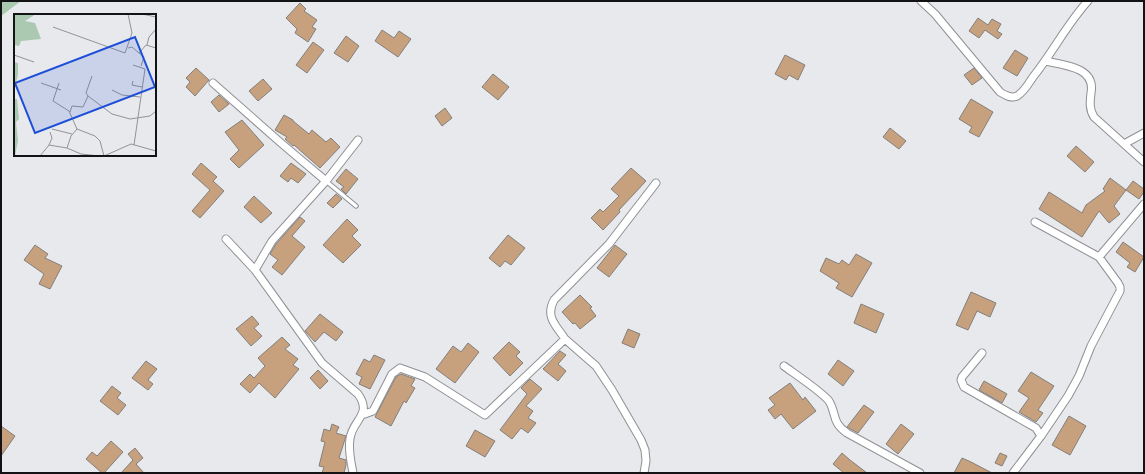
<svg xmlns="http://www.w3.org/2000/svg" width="1145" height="474" font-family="'Public Sans',sans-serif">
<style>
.green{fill:#abc9b0}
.building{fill:#c7a17e;stroke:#827f7c}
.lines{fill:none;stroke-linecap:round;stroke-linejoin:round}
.service-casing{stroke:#8f9095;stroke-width:5.5}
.minor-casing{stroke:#8f9095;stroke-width:9}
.service{stroke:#fff;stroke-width:3.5}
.minor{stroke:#fff;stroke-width:7}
.inset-road{fill:none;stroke:#939397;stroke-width:1}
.view{fill:#1d4ed8;fill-opacity:0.15;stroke:#1d4ed8;stroke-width:2}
.inset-edge{fill:none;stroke:#131315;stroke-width:2}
</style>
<rect width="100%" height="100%" fill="#e8e9ed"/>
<path class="green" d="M1,1H21L1,16Z"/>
<path class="building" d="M300,3L306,9L304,11L317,20L312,27L316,29L308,42L295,33L297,29L286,18Z
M978,18L988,25L992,19L1001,24L997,31L1002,34L998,39L985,30L979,38L969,31Z
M382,30L394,38L399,31L411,39L398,57L375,41Z
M346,36L359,46L348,62L334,53Z
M313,42L324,50L307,73L296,65Z
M1015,50L1028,58L1017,76L1003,68Z
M785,55L805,65L798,80L789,75L786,80L775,74Z
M196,68L209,80L195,96L186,87L190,82L186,78Z
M974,68L982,78L972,85L964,75Z
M493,74L509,87L498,100L482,87Z
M263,79L272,89L258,101L249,91Z
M219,95L229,104L219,112L211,102Z
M971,99L993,112L979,137L969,132L972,127L959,119Z
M445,108L452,118L442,126L435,116Z
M284,115L293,120V121L309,134L312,130L326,142L331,138L340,147L320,168L294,145L293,146L285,139L287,137L275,130Z
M242,120L264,145L239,168L230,159L239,150L225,132Z
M890,128L906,141L899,149L883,137Z
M1076,146L1094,162L1085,172L1067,156Z
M201,163L217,177L213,181L224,191L200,218L192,211L210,190L192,174Z
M291,163L306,174L298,183L291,178L288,182L280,176Z
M631,168L646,181L619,210L620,212L603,230L591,218L600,209L603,212L619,196L611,189Z
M346,169L358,179L346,194L341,189L344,187L336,181Z
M1110,178L1126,190L1114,206L1120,214L1109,223L1099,211L1082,237L1039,209L1049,192L1082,213L1086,205L1105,191L1103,189Z
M1133,181L1144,189V192L1139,199L1126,190Z
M336,194L342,199L333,208L327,203Z
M254,196L272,213L261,223L244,207Z
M300,217L305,221L292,236L305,247L282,275L272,267L278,260L270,254L276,244Z
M347,219L358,230L352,236L361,245L343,263L323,245Z
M508,235L525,248L511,265L505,261L500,267L489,258Z
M1123,242L1144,257L1135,272L1127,267L1130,263L1116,252Z
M35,245L48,254L45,258L62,266L50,289L39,284L44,274L24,260Z
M615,245L627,254L609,277L597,268Z
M856,254L872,263L852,297L836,288L839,283L820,271L826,258L839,264L842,260L849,265Z
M971,292L996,303L990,317L977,311L968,330L956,325Z
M580,295L592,307L590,308L596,316L580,329L575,323L573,324L562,312Z
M861,304L884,314L876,333L854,323Z
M320,314L343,332L336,341L324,332L315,342L305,331Z
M252,316L259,324L254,328L262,336L251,346L236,329Z
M628,329L640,334L634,348L622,343Z
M282,337L290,345L285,349L298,359L293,365L299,369L275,398L259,383L250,393L240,384L250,374L254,378L265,366L258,358Z
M509,342L520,352L516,356L523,363L510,376L493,358Z
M468,343L479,352L455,383L436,369L453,346L461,352Z
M560,351L566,355L558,364L566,371L558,381L543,369Z
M374,355L385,360L370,389L359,384L362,377L356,374L364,359L370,362Z
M838,360L854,371L843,386L828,374Z
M146,361L157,369L148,380L153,384L148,390L132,378Z
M318,370L328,381L320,389L310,378Z
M1031,372L1054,386L1038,410L1043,413L1036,422L1019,412L1029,398L1018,391Z
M401,374L415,379L411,386L415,388L406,403L404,401L391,426L375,417L396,377Z
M530,379L542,389L526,406L533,411L528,418L536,423L528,433L521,428L512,439L500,430L527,394L521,388Z
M984,381L1007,394L1002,403L979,390Z
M790,383L803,400L805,397L816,411L793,429L781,414L775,419L768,410L775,405L769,398Z
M112,386L121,393L117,398L126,405L118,415L100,401Z
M864,405L874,412L858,433L847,427Z
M1069,416L1086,426L1070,455L1052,445Z
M332,424L339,427L336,433L346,436L339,458L346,460V465L344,473H322L324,467L319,466L325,442L321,441L324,429L330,431Z
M901,424L914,434L898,454L886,444Z
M1,426L15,436L1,456Z
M475,430L495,441L485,457L466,446Z
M111,441L123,452L104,473H102L86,459L92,452L97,456Z
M135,448L143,458L136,464L144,473H121L133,460L128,454Z
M842,453L850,460L867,473H844L833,464Z
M1000,453L1007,456L1002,466L995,463Z
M962,458L971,462L992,473H954Z"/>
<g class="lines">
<defs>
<path id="service" d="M326,181L356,206"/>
<path id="minor" d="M921,1L935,14L1000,92C1005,95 1011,99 1017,96C1024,92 1029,83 1033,77C1053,52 1067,24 1088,1
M1045,61C1064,65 1096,67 1091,93C1090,102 1089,109 1094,117L1124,144L1144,133
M213,83L281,143L326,181
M1124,144L1144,162
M226,239L255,270
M1099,257L1144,204
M565,339C556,325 545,317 554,300L609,244L656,183
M982,353L962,377L961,380L964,387L1036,428L1041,436
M784,366C795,374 822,392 829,401C837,414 831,422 847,433L920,473
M362,415L373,411L392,374L400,368L425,377L485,415L565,339L596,366L612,390L641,440L645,450L646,461L644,473
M353,473C351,462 348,450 350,439C352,420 373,415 358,394L322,363L255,270L272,241L326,181L358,140
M1013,473L1041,436L1068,396L1079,376L1091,346L1120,291V287L1118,283L1099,257L1035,222"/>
</defs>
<use href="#service" class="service-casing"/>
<use href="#minor" class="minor-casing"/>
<use href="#service" class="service"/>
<use href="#minor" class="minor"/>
</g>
<g transform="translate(14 14)">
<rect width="142" height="142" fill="#e8e9ed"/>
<path d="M0,0H22L11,7L21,9L27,25L7,27L5,32L0,31ZM0,48L4,49V61L0,76ZM0,85H3L5,105L2,108L4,127L1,142Z" fill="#abc9b0"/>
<path class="inset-road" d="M128,0L142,3M39,13L111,39L118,19L114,0M133,31L135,23L142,15M114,34L118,33L125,39L132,31L142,34M125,39L130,43L127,52M0,41L20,48M119,51L131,55L120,131M119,67L118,71L128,73M27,69L47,76M45,69L39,87L55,97L63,115M98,76L108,81L126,83M74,82L72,79L78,62M56,98L58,92L69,93L74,82L98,100L116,105L136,102L142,97M38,115L58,120M63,115L57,122L53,134L67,140L85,142M63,115L81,122L86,127L90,142M35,131L53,134M26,142L35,131L38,124L36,118M90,142L117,130L142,137"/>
<path class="view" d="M121,23L141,73L21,119L1,69Z"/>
<rect width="142" height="142" class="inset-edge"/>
</g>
<rect width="1145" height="474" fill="none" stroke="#131315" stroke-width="4"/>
</svg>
